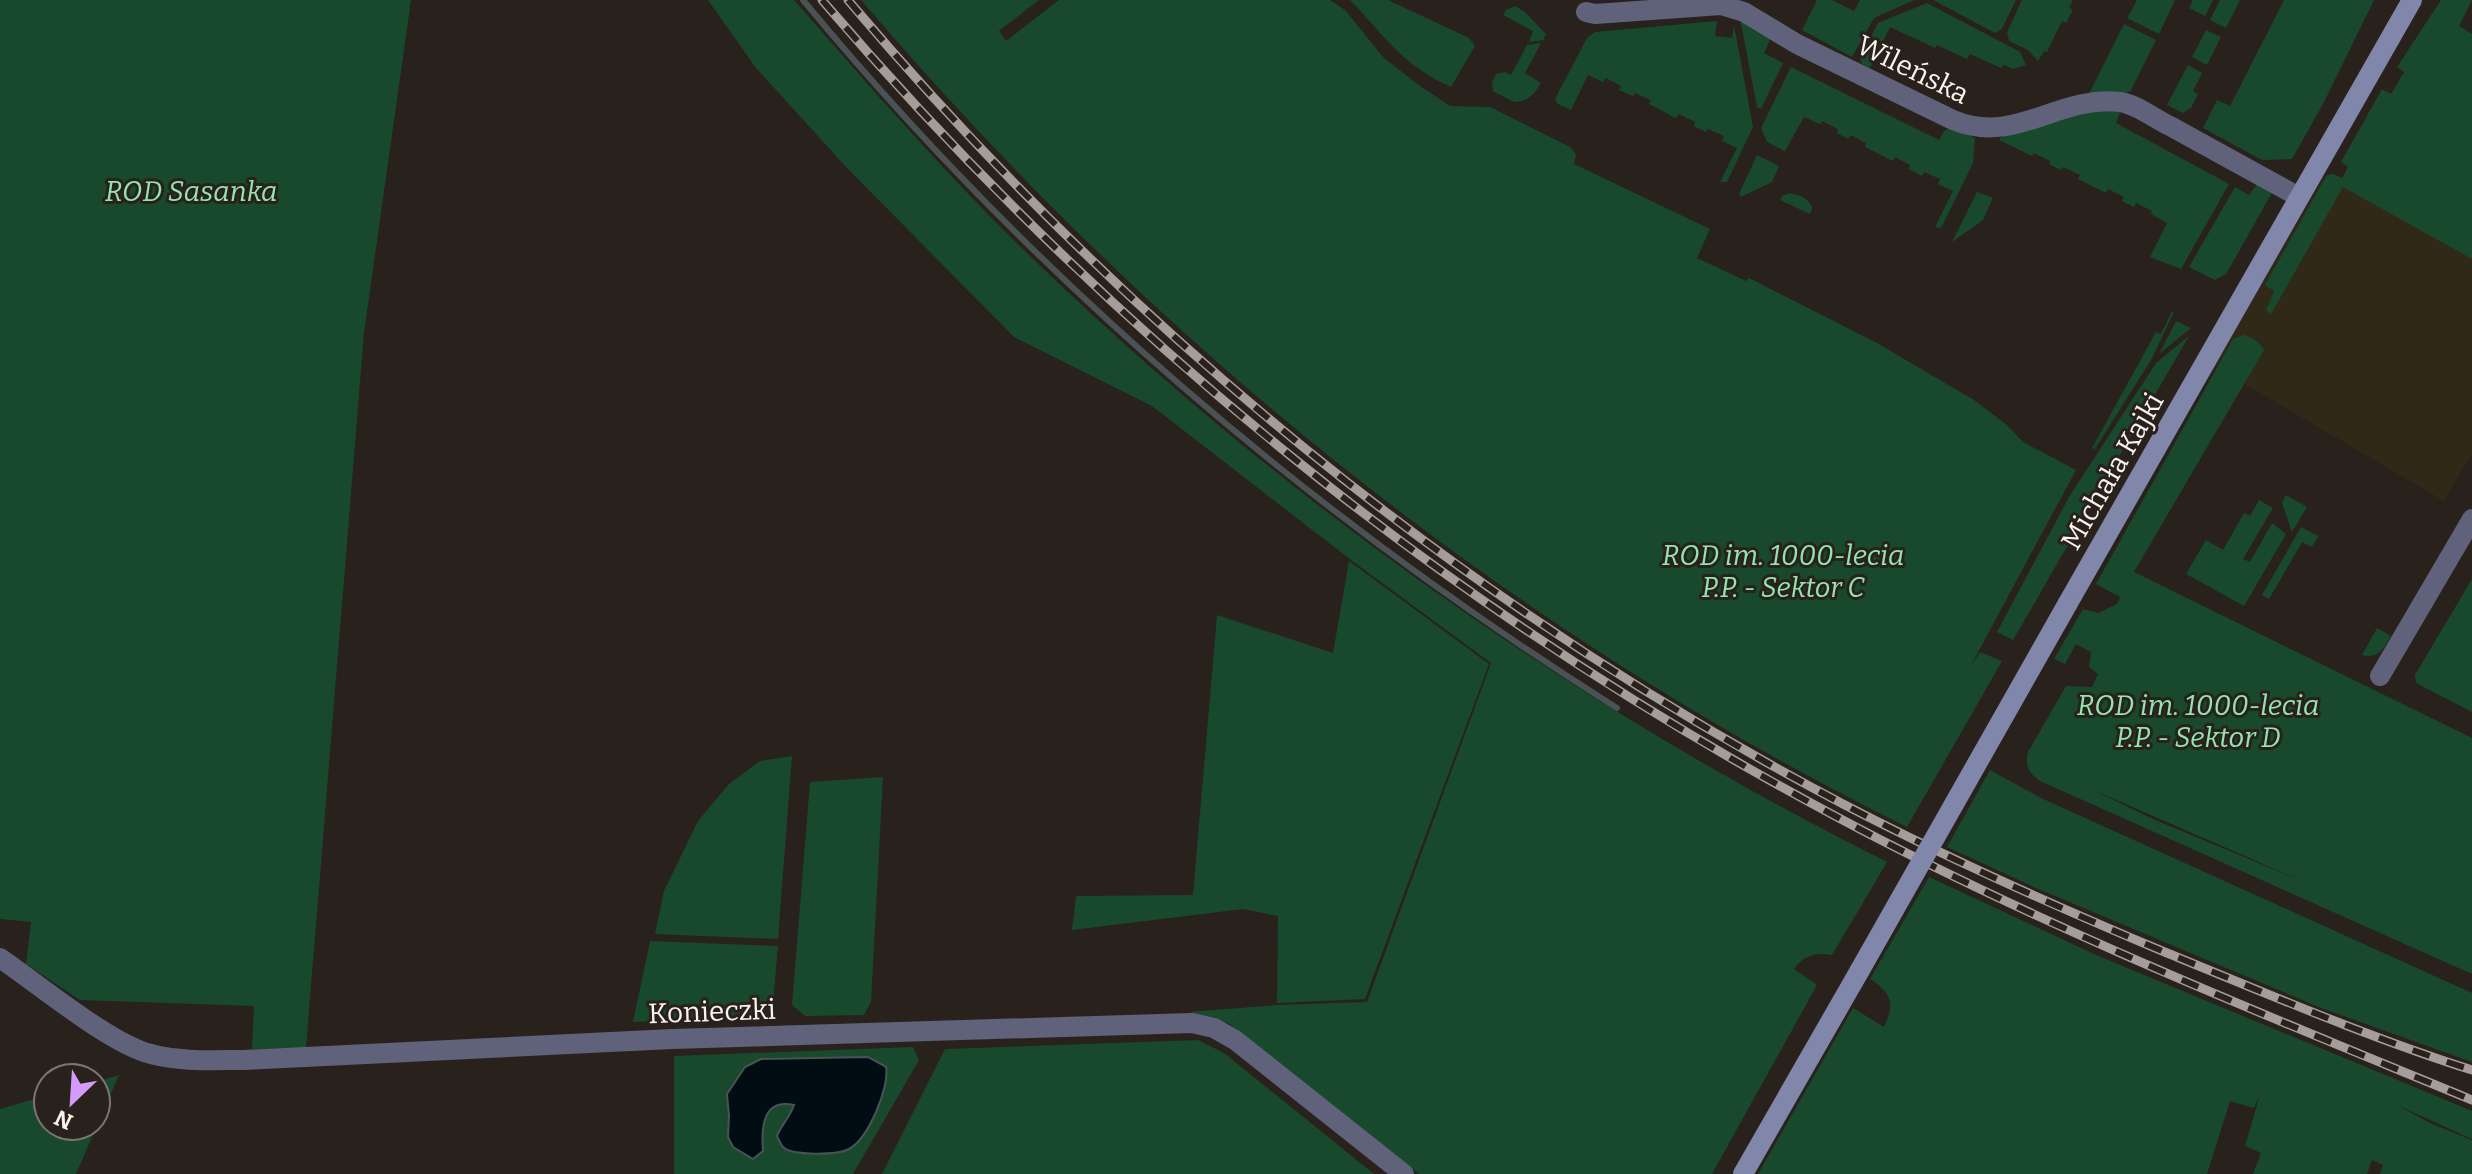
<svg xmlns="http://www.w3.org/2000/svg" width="2472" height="1174" font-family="Bitter,serif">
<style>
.commercial{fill:#302918}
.green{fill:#19492d;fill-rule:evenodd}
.water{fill:#000e14;stroke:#4b5256;stroke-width:2}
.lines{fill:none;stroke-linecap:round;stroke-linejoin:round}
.stream{stroke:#4b5256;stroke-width:6}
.street{stroke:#5f627a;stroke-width:20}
.secondary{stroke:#8186ab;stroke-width:20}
.rail-casing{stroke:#a59d99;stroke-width:9}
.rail{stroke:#29211b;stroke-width:6;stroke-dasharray:18;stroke-linecap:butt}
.secondary-bridge{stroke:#8186ab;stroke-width:20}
.labels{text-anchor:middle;stroke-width:6;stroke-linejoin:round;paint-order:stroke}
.street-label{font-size:28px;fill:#f9f2ef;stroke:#29211b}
.park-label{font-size:28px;font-style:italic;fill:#92e5af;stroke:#29211b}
</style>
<rect width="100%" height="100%" fill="#29211b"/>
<path class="commercial" d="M2325,175L2472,256V454L2444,501L2214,366Z"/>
<path class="green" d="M0,0H411L364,333L306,1048L252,1049L254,1006L80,1000L26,964L31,922L0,919Z
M708,0H794C871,88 948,177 1033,259C1285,502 1573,705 1887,862L1832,955C1816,952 1804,955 1794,969L1817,985L1712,1174H1419L1228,1023L1189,1012L1277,1005L1367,1002L1491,663L1351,560L1152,406L1014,337L848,169L756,68Z
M861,0H1039L999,31L1006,41L1059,0H1330L1345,10L1383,57L1420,86L1450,106L1490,107L1570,147L1576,154L1574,164L1710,229L1697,258L1746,281L1749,278L1877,343L1974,400L2007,425L2023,442L2076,470L1969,669L1980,652L2002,661L1907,827C1505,628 1152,341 861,0Z
M1350,0H1388L1469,38L1475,46L1451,87C1402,65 1386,37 1350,0Z
M1817,0H1832L1854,11L1860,0H1914L1874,18L1852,57L1802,30Z
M1933,0H2016L2002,29L1995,33Z
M2022,0H2073L2069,8L2073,10L2066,23L2062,21L2047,52L2044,51L2038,61L2028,50L2009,41L2007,32Z
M2137,0H2175L2159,34L2127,18Z
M2193,0H2213L2205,16L2189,8Z
M2220,0H2240L2226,28L2210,20Z
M2284,0H2374L2323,104L2292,159L2262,160L2203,128L2217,100L2230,106Z
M2441,0H2472L2459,26L2472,34V259L2343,187L2271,314L2266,310L2274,291L2265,285L2327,175L2333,174L2342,178L2348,167L2341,162L2382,89L2391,94L2404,72L2397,67Z
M1927,3L2020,52L2026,65L2013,69L2004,65L2001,68L1970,54L1967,59L1937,45L1935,48L1890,27L1870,68L1862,64L1860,58L1878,23Z
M1515,6L1525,12L1546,34L1543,40L1529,42L1533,31L1503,15L1506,10Z
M1740,18L1771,37L1764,53L1783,63L1761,109L1757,107Z
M1717,21L1715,36L1732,38L1734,25L1753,127L1727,182H1720L1737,148L1722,141L1724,136L1708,129L1706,132L1694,126L1695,122L1679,114L1676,118L1649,104L1651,100L1635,93L1633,96L1619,90L1621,86L1606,78L1603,82L1588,75L1571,110L1558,104L1555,99L1587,38L1595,32Z
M2124,24L2156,40L2130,92L2087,98Z
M2206,30L2221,37L2207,65L2192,57Z
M1541,43L1525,73L1541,83C1534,95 1528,101 1514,102L1493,91L1492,82L1496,74L1504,72L1511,75L1527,45Z
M2188,65L2202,73L2193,91L2198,94L2191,108L2183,113L2167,105Z
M1791,67L1939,140L1944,131L1948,129L1972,136L1975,139L1973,163L1941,228L1935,227L1953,191L1938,184L1940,179L1924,172L1922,176L1909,169L1910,165L1895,157L1893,161L1865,147L1866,143L1851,135L1848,139L1837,133L1838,129L1822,121L1820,124L1804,117L1785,151L1767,142L1761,128Z
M2119,108L2120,112L2116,123L2229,184L2181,269L2150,257L2167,223L2151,214L2152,211L2136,203L2134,207L2122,201L2124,197L2108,189L2106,193L2078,179L2080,175L2063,167L2060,170L2049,164L2050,161L2034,153L2032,156L1999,140L2001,137L2063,117Z
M1757,155L1779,166L1772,182L1741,197L1739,194Z
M2258,183L2273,191L2226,274L2215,280L2189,267L2235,187L2249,195Z
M1977,192L1993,198L1983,220L1952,242Z
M1789,193C1800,195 1808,197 1812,208L1810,214L1780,200L1782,196Z
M2172,311L2174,312L2151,360L2095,449L2092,448L2156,332L2161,334Z
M2176,321L2191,328L2159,354Z
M2243,335C2252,337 2259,341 2264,350L2134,572L2472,738V974L2040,781C2028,772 2025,767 2028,752L2066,686L2092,687L2098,674L2089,667L2091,652L2076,644L2065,664L2054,659L2083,609L2098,613L2117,604L2120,597L2096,584L2233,339ZM2091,789L2309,884L2153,819Z
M2189,336L2013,640L1997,632L2069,497L2156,363Z
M2286,495L2307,507L2292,532L2282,503Z
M2259,500L2273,508L2243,559L2250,562L2272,523L2286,534L2244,606L2186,574L2206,540L2223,550L2244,513L2250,516Z
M2301,527L2318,536L2312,547L2302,542L2269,599L2262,595Z
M1349,561L1489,664L1365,999L1277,1003L1278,916L1243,909L1072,930L1076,896L1193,895L1217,615L1333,653Z
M2472,579V712L2416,683L2415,675Z
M2377,628L2391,636C2383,649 2379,659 2362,655Z
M792,756L778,939L655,934L664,891L698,821L729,784L760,761Z
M1990,770L2041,798L2472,993V1062L2321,1008L2036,888L1947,847Z
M883,777L871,1002L864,1015L805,1016L792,1005L810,782Z
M1929,877L2096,955L2472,1111V1139L2397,1105L2432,1124L2472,1140V1174H2380L2383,1165L2372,1160L2367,1174H2253L2261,1153L2245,1146L2260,1095L2254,1108L2230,1101L2207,1174H1758L1853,1008L1884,1027C1895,1004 1892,993 1870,979Z
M650,941L778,946L773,1003L760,1017L633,1022Z
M1198,1040L1224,1053L1374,1174H882L945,1049Z
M913,1047L919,1060L853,1174H674V1056Z
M119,1075L76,1174H0V1109L48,1095V1126H96V1082Z"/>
<path class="water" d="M868,1057L886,1067C890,1087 868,1139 849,1149C838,1155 792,1156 783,1147C780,1144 779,1139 777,1136C782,1124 790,1117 794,1105C763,1098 761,1127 763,1151L753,1159L733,1147L728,1137L729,1116L727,1094L745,1067L761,1059Z"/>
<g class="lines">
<path class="stream" d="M803,0C1033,278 1312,516 1617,708"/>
<path class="street" d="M1586,12L1595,14L1721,5L1744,12L1797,44L1953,120C2016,146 2057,95 2120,102C2136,104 2155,119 2170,126C2213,150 2256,173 2299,197
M2380,676L2472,519
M0,958C37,983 110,1044 151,1054C181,1062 212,1060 243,1060L672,1039L1192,1023L1214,1028L1235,1040L1404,1174"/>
<path class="secondary" d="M2068,603L2412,0
M1743,1174L1860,970"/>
<defs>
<path id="rail" d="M822,0C1107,333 1449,611 1837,817C2041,926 2258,1012 2472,1100
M848,0C1125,328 1463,604 1843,804C1949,859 2057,907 2167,953C2268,994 2368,1037 2472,1070"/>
</defs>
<use href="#rail" class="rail-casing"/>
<use href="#rail" class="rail"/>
<path class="secondary-bridge" d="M1860,970L2068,603"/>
</g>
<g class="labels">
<g class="street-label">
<text transform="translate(1913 69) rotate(26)" y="10">Wileńska</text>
<text transform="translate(2112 471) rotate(-60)" y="10">Michała Kajki</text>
<text transform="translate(712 1011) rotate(-2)" y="10">Konieczki</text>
</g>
<g class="park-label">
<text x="191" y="201">ROD Sasanka</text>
<text x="1783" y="565">ROD im. 1000-lecia<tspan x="1783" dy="32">P.P. - Sektor C</tspan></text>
<text x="2198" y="715">ROD im. 1000-lecia<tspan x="2198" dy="32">P.P. - Sektor D</tspan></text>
</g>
</g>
<g transform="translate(72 1102) rotate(205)"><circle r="38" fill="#29211b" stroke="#7c7570" stroke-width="2"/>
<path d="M0-6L14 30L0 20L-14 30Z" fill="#d59bfa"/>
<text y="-12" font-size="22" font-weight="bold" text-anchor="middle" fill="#f9f2ef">N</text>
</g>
</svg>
